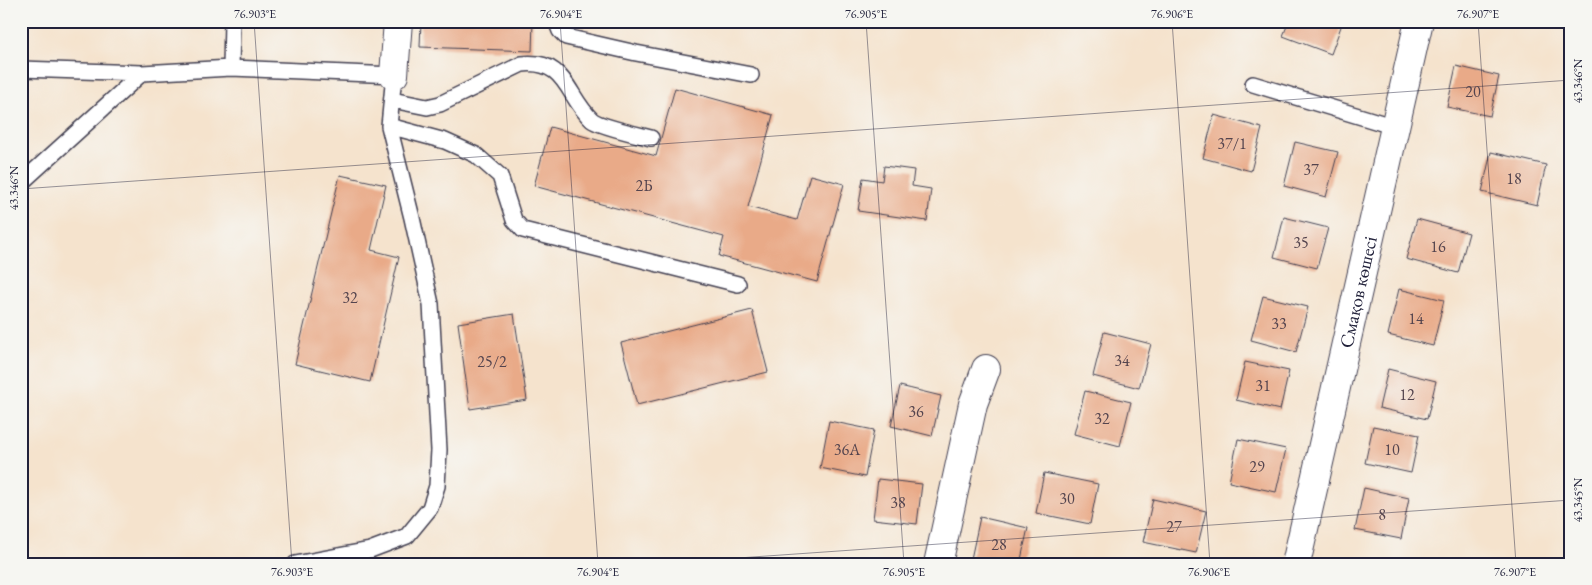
<svg xmlns="http://www.w3.org/2000/svg" width="1592" height="585" font-family="'EB Garamond',serif">
<style>
.building{fill:#e9aa88}
.lines{fill:none;stroke-linecap:round;stroke-linejoin:round}
.service-casing{stroke:#423f51;stroke-width:18}
.minor-casing{stroke:#423f51;stroke-width:30}
.service{stroke:#fff;stroke-width:15}
.minor{stroke:#fff;stroke-width:28}
.ticks{fill:none;stroke:#22223b;stroke-width:1;stroke-opacity:0.45}
.labels{text-anchor:middle;stroke-width:4.5;stroke-linejoin:round;paint-order:stroke}
.number-label{font-size:16px;fill:#54444e}
.street-label{font-size:19px;fill:#22223b;stroke:#f6f6f2}
.neatline{fill:none;stroke:#22223b;stroke-width:2}
.ticks-label{font-size:12px;text-anchor:middle;fill:#22223b}
</style>
<rect width="100%" height="100%" fill="#f6f6f2"/>
<filter id="ink" filterUnits="userSpaceOnUse"><feTurbulence type="fractalNoise" baseFrequency=".02" numOctaves="2"/><feDisplacementMap in="SourceGraphic" scale="10" xChannelSelector="R" yChannelSelector="G"/><feConvolveMatrix kernelMatrix="1 2 1 2 8 2 1 2 1" color-interpolation-filters="sRGB"/></filter>
<filter id="wash" filterUnits="userSpaceOnUse"><feTurbulence type="fractalNoise" baseFrequency=".0096" numOctaves="4" result="noise"/><feDisplacementMap in="SourceGraphic" scale="20" xChannelSelector="R" yChannelSelector="G"/><feGaussianBlur stdDeviation="1.12" result="paint"/><feColorMatrix in="noise" values="0 0 0 0 0 0 0 0 0 0 0 0 0 0 0 0 0 1.4 0 .05"/><feComposite in="paint" operator="in"/></filter>
<g filter="url(#wash)">
<rect width="100%" height="100%" fill="#f5e3cd"/>
<g id="blocks">
<path class="building" d="M21,21H26L25,59H21Z
M421,21H533L532,51L420,47Z
M1289,21H1343L1331,54L1283,36Z
M1456,66L1499,76L1490,116L1447,107Z
M675,88L773,115L748,207L797,220L810,175L844,184L817,282L719,256L724,237L534,186L550,127L656,156Z
M1214,115L1262,128L1251,171L1203,158Z
M1295,142L1338,152L1326,197L1284,186Z
M1491,152L1546,165L1537,205L1482,192Z
M884,166L914,170L912,186L931,189L927,221L858,211L863,178L882,181Z
M340,175L386,185L371,250L399,257L370,382L295,364Z
M1284,217L1328,228L1317,268L1274,257Z
M1417,219L1469,233L1458,273L1406,259Z
M1399,289L1444,300L1433,346L1388,335Z
M1263,296L1308,307L1296,352L1251,340Z
M752,310L768,372L637,405L621,343Z
M514,314L527,400L470,409L458,323Z
M1104,332L1151,344L1139,388L1093,376Z
M1245,362L1289,371L1280,410L1236,400Z
M1388,369L1436,381L1427,419L1379,408Z
M900,386L941,396L932,436L891,426Z
M1085,391L1131,402L1120,446L1074,434Z
M829,421L874,430L865,477L820,468Z
M1373,426L1419,435L1411,473L1365,463Z
M1238,439L1286,449L1276,492L1229,482Z
M1044,473L1098,484L1090,524L1036,513Z
M878,479L922,484L917,524L873,519Z
M1364,488L1409,498L1401,539L1355,530Z
M1153,499L1206,511L1196,553L1143,542Z
M980,517L1028,528L1020,564H991L971,559Z"/>
</g>
</g>
<g filter="url(#ink)">
<use href="#blocks" fill-opacity="0" stroke="#423f51" stroke-width="1"/>
<g class="lines">
<defs>
<path id="service" d="M556,21L560,31L566,37L636,53L751,75
M231,68L232,21
M21,69L142,73L231,68L394,75L389,126L412,218L431,304L439,450L437,486L430,508L407,536L370,550L295,564
M1253,84L1395,127
M392,100L427,107L440,104L522,64C567,59 566,96 592,120C599,126 639,135 651,138
M389,126L445,141L476,155L500,176L514,220L523,230L738,284
M21,183L142,73"/>
<g id="minor">
<path d="M394,75L398,21"/>
<path d="M938,564L973,404L986,369"/>
<path id="s1" d="M1296,564L1419,21"/>
</g>
</defs>
<use href="#service" class="service-casing"/>
<use href="#minor" class="minor-casing"/>
<use href="#service" class="service"/>
<use href="#minor" class="minor"/>
</g>
</g>
<path class="ticks" d="M254,21L292,564M560,21L598,564M866,21L904,564M1172,21L1210,564M1478,21L1516,564M21,189L1571,80M652,564L1571,500"/>
<g class="labels">
<g class="number-label">
<text x="1473" y="97">20</text>
<text x="1232" y="149">37/1</text>
<text x="1311" y="175">37</text>
<text x="1514" y="184">18</text>
<text x="644" y="191">2Б</text>
<text x="1301" y="248">35</text>
<text x="1438" y="252">16</text>
<text x="350" y="303">32</text>
<text x="1416" y="324">14</text>
<text x="1279" y="329">33</text>
<text x="1122" y="366">34</text>
<text x="492" y="367">25/2</text>
<text x="1263" y="391">31</text>
<text x="1407" y="400">12</text>
<text x="916" y="417">36</text>
<text x="1102" y="424">32</text>
<text x="847" y="455">36А</text>
<text x="1392" y="455">10</text>
<text x="1257" y="472">29</text>
<text x="1067" y="504">30</text>
<text x="898" y="508">38</text>
<text x="1382" y="520">8</text>
<text x="1174" y="532">27</text>
<text x="999" y="550">28</text>
</g>
<g class="street-label">
<text dy="7" stroke="none"><textPath href="#s1" startOffset="279">Смақов көшесі</textPath></text>
</g>
</g>
<rect width="1592" height="585" fill="none" stroke="#f6f6f2" stroke-width="55"/>
<rect x="28" y="28" width="1536" height="530" class="neatline"/>
<g class="ticks-label">
<text x="255" y="18">76.903°E</text>
<text x="561" y="18">76.904°E</text>
<text x="866" y="18">76.905°E</text>
<text x="1172" y="18">76.906°E</text>
<text x="1478" y="18">76.907°E</text>
<text transform="translate(1578 81) rotate(-90)" y="4">43.346°N</text>
<text transform="translate(14 188) rotate(-90)" y="4">43.346°N</text>
<text transform="translate(1578 500) rotate(-90)" y="4">43.345°N</text>
<text x="292" y="576">76.903°E</text>
<text x="598" y="576">76.904°E</text>
<text x="904" y="576">76.905°E</text>
<text x="1209" y="576">76.906°E</text>
<text x="1515" y="576">76.907°E</text>
</g>
</svg>
